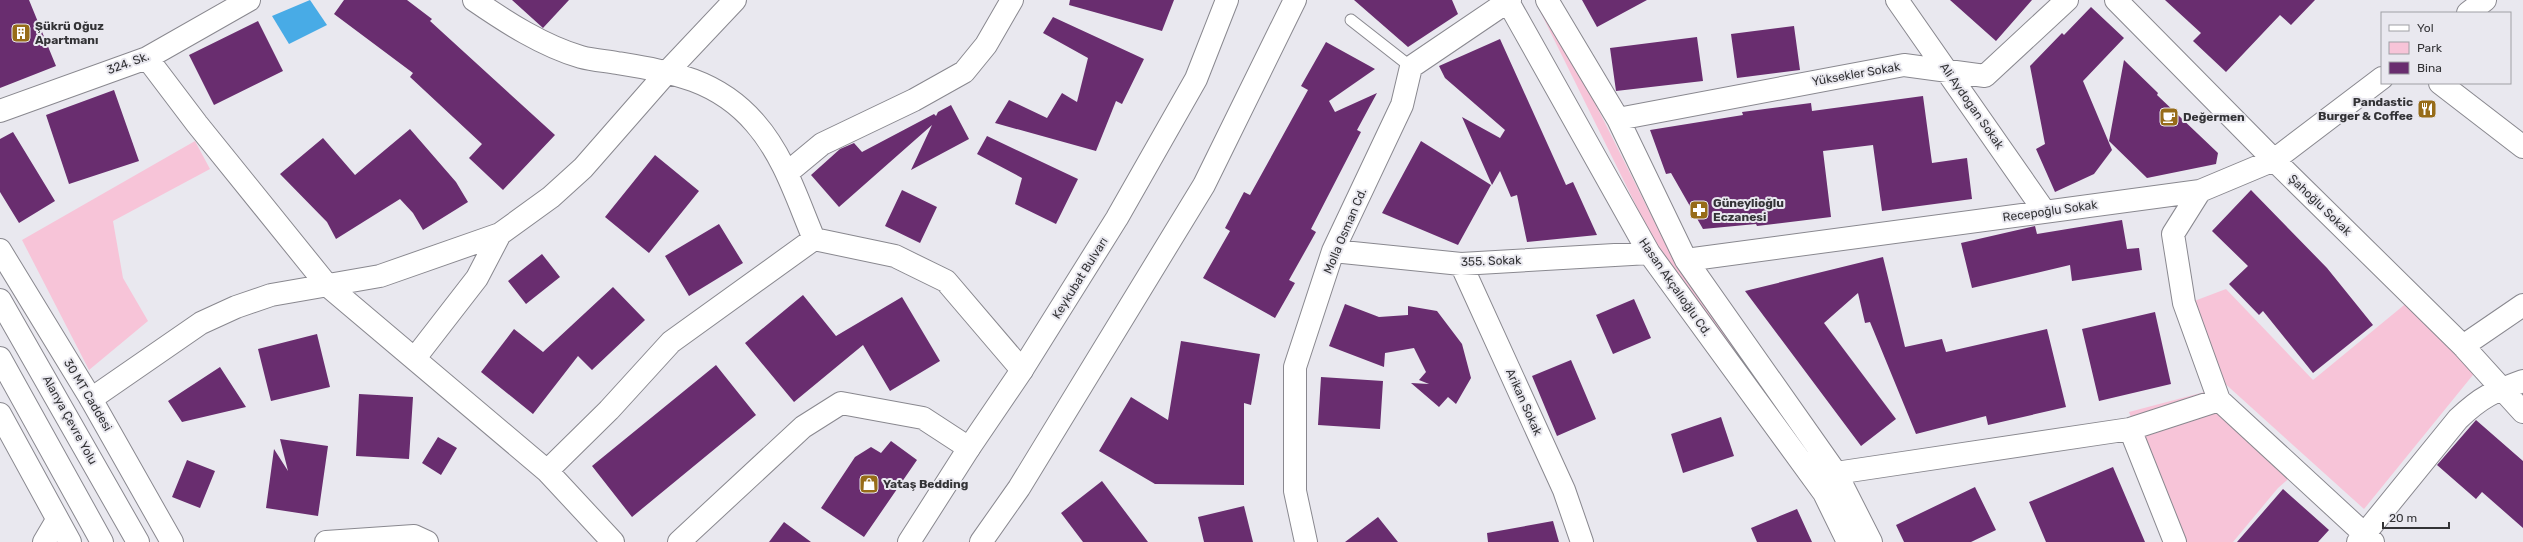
<svg xmlns="http://www.w3.org/2000/svg" width="2523" height="542" font-family="Rubik,sans-serif">
<style>
.green{fill:#f7c4d8}
.water{fill:#48abe6}
.building{fill:#692d6f}
.lines{fill:none;stroke-linecap:round;stroke-linejoin:round}
.lane-casing{stroke:#89888f;stroke-width:13}
.street-casing{stroke:#89888f;stroke-width:24}
.primary-casing{stroke:#89888f;stroke-width:24}
.highway-casing{stroke:#89888f;stroke-width:24}
.lane{stroke:#fff;stroke-width:11}
.street{stroke:#fff;stroke-width:22}
.primary{stroke:#fff;stroke-width:22}
.highway{stroke:#fff;stroke-width:22}
.labels{text-anchor:middle;stroke-width:4;stroke-linejoin:round;paint-order:stroke}
.poi-label{font-size:12px;font-weight:bold;fill:#333336;stroke:#e9e8ef;text-anchor:start}
.street-label{font-size:12px;fill:#333336;stroke:#e9e8ef}
</style>
<rect width="100%" height="100%" fill="#e9e8ef"/>
<path class="green" d="M1545,3L1667,247L1828,477L1862,542L1658,250L1538,7Z
M195,141L210,169L113,221L123,278L148,321L89,370L22,240Z
M2226,289L2313,380L2409,301L2477,370L2364,509L2221,380L2189,303Z
M2216,389L2302,467L2278,488L2233,542H2181L2163,506L2129,412Z"/>
<path class="water" d="M310,0L327,25L289,44L272,16Z"/>
<path class="building" d="M0,0H29L56,66L0,88Z
M344,0H407L432,19L430,21L555,135L503,190L469,158L482,144L410,77L413,73L334,14Z
M512,0H569L543,28Z
M1070,0H1174L1162,31L1069,5Z
M1354,0H1452L1458,14L1408,47Z
M1582,0H1647L1597,27Z
M1950,0H2032L1996,41Z
M2165,0H2315L2291,25L2280,15L2226,72L2193,41L2201,33Z
M2091,7L2124,38L2083,81L2112,150L2094,174L2055,192L2036,149L2045,144L2030,66L2062,33L2064,35Z
M1053,17L1144,59L1122,104L1116,101L1096,151L995,123L1009,100L1047,118L1062,93L1077,102L1088,58L1043,33Z
M258,21L283,71L214,105L189,55Z
M1794,26L1800,70L1737,78L1731,34Z
M1697,37L1703,81L1616,91L1610,48Z
M1500,39L1566,185L1573,182L1597,235L1527,242L1517,195L1511,197L1500,171L1492,185L1462,117L1500,138L1505,130L1445,78L1439,66Z
M1326,42L1375,69L1329,101L1335,112L1377,93L1357,130L1361,132L1311,229L1316,232L1289,280L1295,283L1275,318L1203,278L1230,231L1225,228L1244,192L1250,195L1308,90L1301,86Z
M2124,60L2158,93L2157,95L2218,153L2216,164L2147,178L2109,141Z
M114,90L139,161L69,184L46,115Z
M1923,96L1932,163L1967,158L1972,199L1882,211L1873,145L1823,151L1831,217L1757,226L1756,224L1703,229L1671,173L1666,174L1650,130L1743,115L1742,112L1811,103L1812,111Z
M951,105L969,139L911,170L932,125L839,207L811,175L840,149L854,143L862,152L934,114L936,116L938,112Z
M410,129L456,182L468,202L423,230L413,213L400,199L336,239L327,222L280,174L323,138L355,175Z
M13,132L55,201L19,223L0,192V139Z
M987,136L1078,179L1056,224L1015,204L1022,178L977,154Z
M1421,141L1491,185L1458,245L1382,213Z
M655,155L699,191L649,253L605,217Z
M902,190L937,207L920,243L885,226Z
M2251,190L2327,268L2373,325L2313,373L2263,311L2259,315L2229,284L2248,266L2212,231Z
M2122,220L2127,249L2139,248L2142,270L2072,281L2070,265L1972,288L1961,243L2035,226L2037,234Z
M719,224L743,263L689,296L665,256Z
M542,254L560,277L526,304L508,281Z
M1883,257L1905,347L1942,339L1946,352L2047,329L2066,407L1988,425L1986,416L1916,434L1870,322L1865,323L1858,293L1824,323L1896,419L1861,446L1745,291Z
M613,287L645,320L592,370L578,356L533,414L481,372L514,329L543,352Z
M803,295L836,336L902,297L940,361L890,391L863,345L794,402L745,343Z
M1634,299L1651,338L1613,354L1596,315Z
M1345,304L1379,317L1408,315V306L1437,311L1462,344L1471,378L1456,404L1448,397L1439,407L1411,383L1429,384L1419,380L1426,372L1414,348L1385,353L1384,367L1329,346Z
M2155,312L2171,384L2099,401L2082,329Z
M317,334L330,387L271,401L258,349Z
M1181,341L1260,354L1251,405L1244,403V485L1155,484L1099,451L1131,397L1168,420Z
M1571,360L1596,419L1557,436L1532,376Z
M716,365L756,415L632,517L592,466Z
M220,367L246,407L182,422L168,401Z
M1321,377L1383,381L1380,429L1318,425Z
M359,394L413,397L409,459L356,456Z
M1721,417L1734,456L1683,473L1671,434Z
M2476,420L2523,461V528L2482,492L2476,499L2437,465Z
M438,437L457,448L441,475L422,463Z
M280,439L328,446L318,516L266,508L274,449L288,471Z
M891,441L917,460L864,537L821,508L855,457L871,447L881,453Z
M187,460L215,471L200,508L172,497Z
M2113,467L2145,542H2046L2029,502Z
M1102,481L1148,542H1083L1061,513Z
M1975,487L1996,530L1971,542H1904L1896,525Z
M2283,489L2329,530L2318,542H2237Z
M1244,506L1253,542H1204L1198,517Z
M1797,509L1812,542H1757L1751,528Z
M1378,517L1398,542H1345Z
M1553,521L1559,542H1488L1487,533Z
M784,522L811,542H769Z"/>
<g class="lines">
<defs>
<path id="lane" d="M1351,20L1411,67"/>
<path id="street" d="M474,0C506,22 543,46 581,57C592,60 605,61 617,63C671,72 717,79 755,123C784,156 797,199 814,239L895,256L946,281L1022,370
M1507,0L1649,253L1824,493L1848,542
M1547,0L1618,119L1686,260L1836,473L1871,542
M1897,0L2045,212
M2116,0L2274,160L2463,346L2523,412
M2468,13L2485,0
M147,58L197,124L327,285L547,471L613,542
M2440,83L2523,147
M0,111L147,58L249,0
M1618,119L1904,65L1985,76L2067,0
M787,173L822,144L914,100L964,72L986,45L1012,0
M2200,191L2173,234L2184,303L2219,400L2373,542
M1333,251L1461,264L1649,253
M1686,260L2200,191L2274,160L2382,78
M1461,264L1564,490L1582,542
M2463,346L2523,305
M415,358L477,278L500,234
M91,399L201,323L236,307L271,295L380,276L500,234L551,197L583,168L668,71L735,0
M2130,429L2175,542
M547,471L609,410L671,342L814,239
M1836,473L2130,429L2219,400
M44,542L57,520
M326,542L414,536L427,542
M679,542L803,427L841,403L923,418L969,448
M1306,542L1295,491V367L1333,251L1402,105L1411,67L1510,0
M2358,542L2458,419C2482,396 2493,392 2523,381"/>
<path id="primary" d="M0,250L91,399L172,542
M0,414L70,542"/>
<path id="highway" d="M0,300L138,542
M0,358L102,542
M909,542L969,448L1022,370L1117,218L1196,79L1227,0
M981,542L1019,488L1204,185L1295,0"/>
</defs>
<use href="#lane" class="lane-casing"/>
<use href="#street" class="street-casing"/>
<use href="#primary" class="primary-casing"/>
<use href="#highway" class="highway-casing"/>
<use href="#lane" class="lane"/>
<use href="#street" class="street"/>
<use href="#primary" class="primary"/>
<use href="#highway" class="highway"/>
</g>
<defs>
<symbol id="building-square" viewBox="-11 -11 22 22"><rect x="-9" y="-9" width="18" height="18" rx="4" fill="#976c19" stroke="#e9e8ef"/><path d="M-4-6H4V6H1V3H-1V6H-4ZM-2.5-4.3h1.7v1.8h-1.7ZM.8-4.3h1.7v1.8H.8ZM-2.5-1h1.7V.8h-1.7ZM.8-1h1.7V.8H.8Z" fill="#fff"/></symbol>
<symbol id="restaurant-square" viewBox="-11 -11 22 22"><rect x="-9" y="-9" width="18" height="18" rx="4" fill="#976c19" stroke="#e9e8ef"/><path d="M-5-6h1v4h1v-4h1v4h1v-4h1v5L-1.5 .5V6h-2V.5L-5-1ZM5-6V6H3V1.5H1.5Q1.5-4 5-6Z" fill="#fff"/></symbol>
<symbol id="cafe-square" viewBox="-11 -11 22 22"><rect x="-9" y="-9" width="18" height="18" rx="4" fill="#976c19" stroke="#e9e8ef"/><path d="M-5.5-4.5H6V0H3Q3 3.5 0 3.5H-2.5Q-5.5 3.5-5.5 0ZM3-3.2v2h1.7v-2ZM-6 4.5H4V6H-6Z" fill="#fff"/></symbol>
<symbol id="pharmacy-square" viewBox="-11 -11 22 22"><rect x="-9" y="-9" width="18" height="18" rx="4" fill="#976c19" stroke="#e9e8ef"/><path d="M-2-6h4v4h4v4h-4v4h-4v-4h-4v-4h4Z" fill="#fff"/></symbol>
<symbol id="shop-square" viewBox="-11 -11 22 22"><rect x="-9" y="-9" width="18" height="18" rx="4" fill="#976c19" stroke="#e9e8ef"/><path d="M-5-2.5h2.3a2.7 3.5 0 0 1 5.4 0H5L5.5 6h-11ZM-1.5-2.5h3a1.5 2.3 0 0 0-3 0Z" fill="#fff"/></symbol>
</defs>
<g fill-rule="evenodd">
<use href="#building-square" x="10" y="22" width="22" height="22"/>
<use href="#restaurant-square" x="2416" y="98" width="22" height="22"/>
<use href="#cafe-square" x="2158" y="106" width="22" height="22"/>
<use href="#pharmacy-square" x="1688" y="199" width="22" height="22"/>
<use href="#shop-square" x="858" y="473" width="22" height="22"/>
</g>
<g class="labels">
<g class="poi-label">
<text x="35" y="30">Şükrü Oğuz<tspan x="35" dy="14">Apartmanı</tspan></text>
<text x="2413" y="106" text-anchor="end">Pandastic<tspan x="2413" dy="14">Burger &amp; Coffee</tspan></text>
<text x="2183" y="121">Değermen</text>
<text x="1713" y="207">Güneylioğlu<tspan x="1713" dy="14">Eczanesi</tspan></text>
<text x="883" y="488">Yataş Bedding</text>
</g>
<g class="street-label">
<text transform="translate(128 63) rotate(-20)" y="4">324. Sk.</text>
<text transform="translate(1856 74) rotate(-10)" y="4">Yüksekler Sokak</text>
<text transform="translate(1972 106) rotate(55)" y="4">Ali Aydogan Sokak</text>
<text transform="translate(2320 205) rotate(44)" y="4">Şahoğlu Sokak</text>
<text transform="translate(2050 211) rotate(-8)" y="4">Recepoğlu Sokak</text>
<text transform="translate(1345 231) rotate(-67)" y="4">Molla Osman Cd.</text>
<text transform="translate(1491 261) rotate(-2)" y="4">355. Sokak</text>
<text transform="translate(1080 278) rotate(-58)" y="4">Keykubat Bulvarı</text>
<text transform="translate(1675 287) rotate(55)" y="4">Hasan Akçalıoğlu Cd.</text>
<text transform="translate(88 395) rotate(59)" y="4">30 MT Caddesi</text>
<text transform="translate(1524 402) rotate(66)" y="4">Arikan Sokak</text>
<text transform="translate(70 420) rotate(61)" y="4">Alanya Çevre Yolu</text>
</g>
</g>
<rect x="2381" y="12" width="130" height="72" fill="#e9e8ef" stroke="#a0a0a5"/>
<rect x="2389" y="25" width="20" height="6" fill="#ffffff" stroke="#a0a0a5"/>
<text x="2417" y="32" font-size="12" fill="#333336">Yol</text>
<rect x="2389" y="42" width="20" height="12" fill="#f7c4d8" stroke="#a0a0a5"/>
<text x="2417" y="52" font-size="12" fill="#333336">Park</text>
<rect x="2389" y="62" width="20" height="12" fill="#692d6f" stroke="#a0a0a5"/>
<text x="2417" y="72" font-size="12" fill="#333336">Bina</text>
<path d="M2383 522v6h66v-6" fill="none" stroke="#333336" stroke-width="2"/>
<text x="2389" y="522" font-size="12" fill="#333336" stroke="#e9e8ef" stroke-width="3" paint-order="stroke">20 m</text>
</svg>
